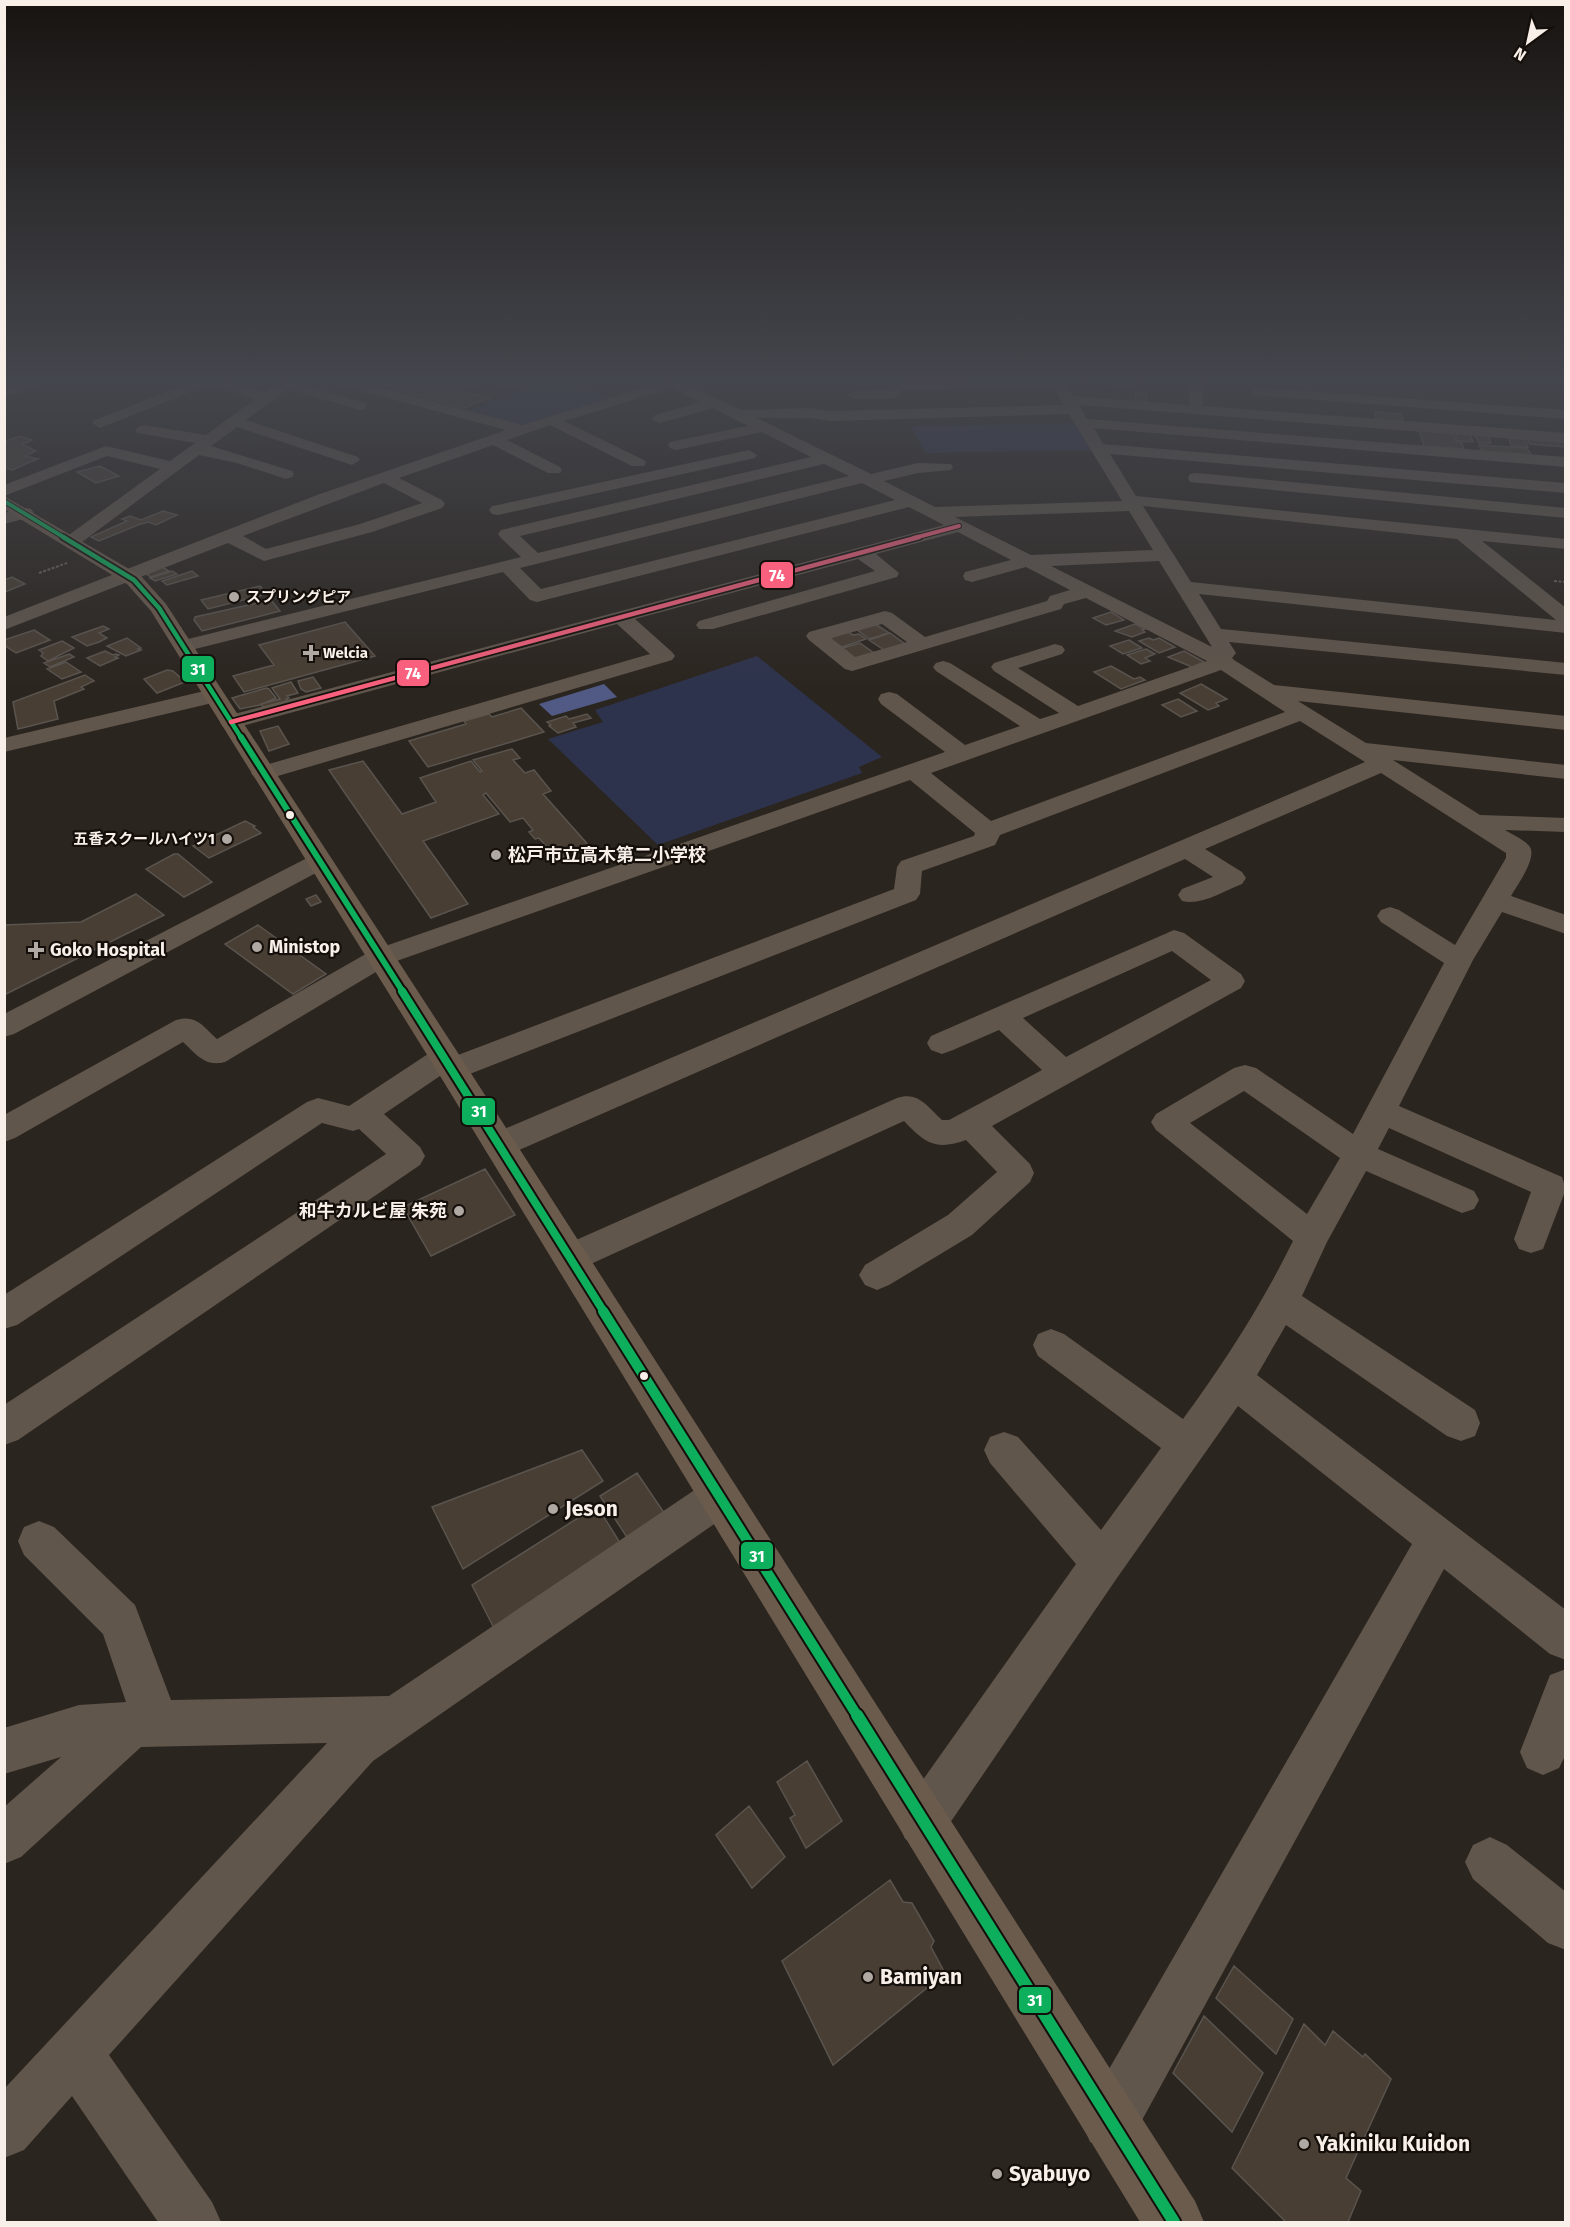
<svg xmlns="http://www.w3.org/2000/svg" width="1570" height="2227" font-family="'Fira Sans','Noto Sans JP',sans-serif">
<style>
.green{fill:#2e334d}
.water{fill:#505a85}
.building{fill:#483e33;stroke:#5a544f;stroke-width:1.5}
.lines{fill:none;stroke-linecap:round;stroke-linejoin:round}
.path{stroke:#68605a;stroke-width:2;stroke-dasharray:3 1.5;stroke-linecap:butt}
.minor{fill:#60564c;fill-rule:evenodd}
.major{fill:#6b5b4d;fill-rule:evenodd}
.bus-1-far5-casing{stroke:#140f0a;stroke-width:6}
.bus-1-far4-casing{stroke:#140f0a;stroke-width:8}
.bus-1-far3-casing{stroke:#140f0a;stroke-width:10}
.bus-1-far2-casing{stroke:#140f0a;stroke-width:12}
.bus-1-far1-casing{stroke:#140f0a;stroke-width:14}
.bus-1-casing{stroke:#140f0a;stroke-width:16}
.bus-2-far1-casing{stroke:#140f0a;stroke-width:6}
.bus-2-casing{stroke:#140f0a;stroke-width:8}
.bus-1-far5{stroke:#0daf5c;stroke-width:4}
.bus-1-far4{stroke:#0daf5c;stroke-width:4.5}
.bus-1-far3{stroke:#0daf5c;stroke-width:6}
.bus-1-far2{stroke:#0daf5c;stroke-width:8}
.bus-1-far1{stroke:#0daf5c;stroke-width:10}
.bus-1{stroke:#0daf5c;stroke-width:12}
.bus-2-far1{stroke:#f8607d;stroke-width:4}
.bus-2{stroke:#f8607d;stroke-width:4.5}
.poi-dot{fill:#b0a8a2;stroke:#140f0a;stroke-width:2}
.bus-dot{fill:#f7efe8;stroke:#140f0a;stroke-width:2}
.labels{text-anchor:middle;stroke-width:4.5;stroke-linejoin:round;paint-order:stroke}
.far-poi-label{font-size:15px;font-weight:bold;fill:#f7efe8;stroke:#140f0a;text-anchor:start}
.poi-label{font-size:18px;font-weight:bold;fill:#f7efe8;stroke:#140f0a;text-anchor:start}
.near-poi-label{font-size:21px;font-weight:bold;fill:#f7efe8;stroke:#140f0a;text-anchor:start}
.line-badge{stroke:#140f0a;stroke-width:2}
.badge-label{font-size:16px;text-anchor:middle;font-weight:bold;fill:#fff}
</style>
<rect width="100%" height="100%" fill="#2b251f"/>
<path class="green" d="M543,379L612,397L532,422L513,425L465,412Z
M1077,423L1095,450L925,453L911,426Z
M757,656L882,757L859,767L862,773L658,845L548,739L603,722L595,710Z"/>
<path class="water" d="M604,684L617,697L552,716L539,704Z"/>
<path class="building" d="M394,379H479L484,380L459,390L490,398L464,408L379,384Z
M497,379H529L536,380L516,388L498,383L495,380Z
M1136,393L1147,394V402L1135,401Z
M1375,412L1401,414L1404,422L1376,419Z
M1419,430L1453,432L1456,441H1461L1464,449L1424,446Z
M1456,432L1470,434L1473,442L1458,441Z
M1474,434L1487,435L1491,443H1479Z
M19,436L32,440L22,444L36,451L25,456L38,459L12,470L4,468V442Z
M1509,436L1524,437L1528,447L1511,446Z
M1526,437L1566,440V447L1530,444Z
M1479,445L1527,448L1531,455L1482,452Z
M100,466L119,476L96,483L77,472Z
M163,511L177,515L156,525L148,522L138,525L99,541L91,537L127,521L122,519L130,516L141,520Z
M162,567L169,571L151,577L146,574Z
M172,571L177,574L155,581L150,578Z
M192,571L198,576L167,585L162,581Z
M12,577L25,584L5,592L4,580Z
M260,586L267,594L208,609L201,600Z
M271,600L280,611L202,631L194,620L195,617Z
M1111,612L1124,620L1106,625L1093,618Z
M345,622L375,656L244,692L233,676L274,665L259,645Z
M872,623L880,627L889,633L869,639L855,628Z
M1135,624L1145,629L1142,630L1145,632L1132,637L1115,631Z
M103,626L109,629L99,633L107,638L99,642L87,646L72,637Z
M34,630L50,640L16,653L4,645V640Z
M848,632L853,635L859,634L866,639L842,647L827,639Z
M890,633L905,644L884,650L869,640Z
M127,638L141,648L138,649L141,650L126,656L107,646Z
M1149,638L1153,640L1159,638L1175,647L1159,653L1139,641Z
M1129,640L1142,648L1123,654L1110,646Z
M62,641L74,648L48,661L41,656L43,653L39,650Z
M860,643L874,653L855,659L843,648Z
M1146,649L1155,654L1145,658L1150,661L1141,664L1127,655Z
M105,651L113,655L116,654L119,655L115,657L118,658L100,666L87,658Z
M1184,651L1204,662L1192,667L1168,657Z
M69,654L74,657L50,667L44,663Z
M66,662L81,672L62,679L47,669Z
M1111,666L1134,679L1140,677L1145,680L1121,689L1094,672Z
M167,670L173,671L185,682L157,693L144,679Z
M85,675L94,681L81,687L84,689L54,701L58,719L18,729L13,702Z
M313,677L321,688L306,692L301,689L298,681Z
M291,682L298,693L287,696L289,698L286,699L290,702L265,710L261,704L280,699L272,688Z
M1201,684L1227,699L1216,703L1219,706L1208,710L1180,693Z
M266,688L269,689L276,698L260,705L240,709L232,698Z
M1178,699L1197,711L1181,717L1162,705Z
M521,708L544,732L428,767L409,741L466,724L464,721L489,714L492,717Z
M587,714L591,718L573,723L576,727L558,733L549,726L551,725L547,722L566,716L569,719Z
M278,726L289,744L269,751L260,731Z
M512,749L520,758L513,760L525,773L534,770L551,791L543,794L591,848L557,859L539,838L535,839L529,832L533,830L523,818L510,822L486,793L483,795L499,814L423,841L468,904L431,918L329,770L363,761L402,814L436,802L420,778L471,761L480,772L482,771L473,760Z
M245,821L255,826L253,827L261,833L209,858L193,846Z
M174,854H178L212,882L184,897L146,869Z
M136,894L164,915L4,995V925L81,922Z
M316,895L321,902L311,906L306,899Z
M258,925L326,974L293,994L225,944Z
M485,1169L515,1215L431,1256L403,1207Z
M582,1450L603,1481L463,1569L432,1507Z
M637,1473L669,1520L632,1545L600,1496Z
M597,1506L622,1546L495,1630L472,1585Z
M807,1761L842,1821L806,1848L790,1818L795,1815L777,1782Z
M749,1806L785,1857L752,1888L716,1835Z
M890,1880L903,1902L912,1903L934,1941L931,1947L945,1973L833,2065L782,1961Z
M1234,1966L1293,2019L1276,2054L1216,1998Z
M1204,2016L1263,2073L1232,2132L1173,2073Z
M1304,2024L1325,2045L1333,2031L1363,2057L1365,2054L1391,2079L1346,2178L1361,2191L1348,2222H1286L1232,2168Z"/>
<g class="lines">
<path class="path" d="M39,573L67,563
M1554,581L1566,582"/>
<path class="minor" d="M31,379H50L48,382L4,397V388Z
M199,379H224L265,392L283,379H299L296,383L365,403L367,406L365,409L360,410L288,389L246,420L358,457L360,460L352,465L346,463L237,427L211,446L292,471L294,474L292,477L286,479L237,463L199,455L78,545H66L63,541L66,537L160,469L107,456L4,496V485L106,446L170,461L195,443L138,433L135,430L138,427L143,425L206,435L255,399L211,384L105,426L100,428L92,423L95,420Z
M327,379H349L522,425L672,379H693L686,384L741,410L810,408L830,411L1064,405L1054,388L901,390L900,397L895,398L855,399L848,395L855,391L887,390L885,379H899L900,382L1062,379L1073,396L1189,405V379H1203V406L1566,433V443L1079,405L1087,419L1566,457V467L1094,428L1103,444L1566,483V493L1110,454L1136,496L1566,539V549L1482,541L1566,608V633L1199,594L1221,629L1566,663V675L1229,642L1236,653L1232,658L1234,660L1274,685L1566,716V730L1298,701L1366,743L1566,765V779L1393,760L1480,815L1566,818V832L1505,830C1513,835 1525,840 1530,847C1537,858 1517,886 1511,896L1566,915V934L1502,912L1473,960L1399,1106L1562,1177L1566,1189L1543,1249L1531,1253L1519,1249L1514,1239L1531,1192L1389,1128L1378,1149L1474,1191L1479,1200L1474,1209L1462,1213L1366,1171L1327,1242L1302,1296L1475,1410L1480,1423L1475,1436L1461,1441L1447,1436L1286,1325L1257,1375L1566,1610V1660L1550,1654L1444,1569L1130,2142L1110,2150L1090,2142L1082,2122L1090,2102L1412,1544L1238,1406L1117,1578L939,1839L922,1846L905,1839L898,1822L905,1805L1076,1564L990,1463L984,1450L990,1437L1004,1432L1018,1437L1101,1530L1161,1448L1038,1356L1033,1345L1038,1334L1051,1329L1064,1334L1183,1419C1225,1362 1262,1304 1293,1241L1156,1130L1151,1122L1156,1114L1234,1068L1245,1065L1256,1068L1353,1134L1444,963L1381,922L1377,916L1381,910L1390,907L1399,910L1455,945L1506,858V853L1381,773L1205,849L1242,872L1246,878L1242,884C1224,891 1201,906 1182,901L1178,895L1182,889L1213,877L1185,859L510,1154L499,1157L488,1154L483,1145L488,1136L1365,762L1300,721L1000,835L995,845L922,871L920,894L916,900L462,1077L451,1080L440,1076L384,1114L420,1147L425,1156L420,1165L18,1440L4,1445V1405L386,1154L359,1129L353,1131L322,1123L17,1325L4,1329V1295L307,1102L318,1098L349,1106L434,1050L445,1047L456,1050L458,1055L894,889L897,867L901,861L974,836L975,833L910,780L391,963L225,1062C205,1067 197,1055 183,1042L15,1138L4,1142V1115L176,1020C196,1014 203,1026 217,1039L371,951L945,752L881,704L878,699L881,694L889,692L897,694L965,745L1020,726L936,671L933,667L936,663L943,661L950,663L1040,719L1059,713L994,671L991,667L994,663L1055,644L1062,646L1065,650L1062,654L1018,668L1078,706L1207,661L1086,598L1064,604L1061,609L852,671L845,669L809,640L806,636L809,632L885,611L892,613L925,637L1047,601L1050,596L1070,590L1026,567L972,582L965,580L963,576L965,572L1011,560L958,532L876,554L899,573L897,577L713,629H699L696,625L699,621L875,571L858,559L635,619L672,652L675,656L672,660L271,778L263,780L255,778L251,773L255,768L650,654L617,624L231,729L223,727L220,722L223,717L944,525L909,507L537,602L530,600L503,572L183,652L176,650L173,646L176,642L521,557L501,538L498,534L501,530L811,457L762,432L676,450L670,448L668,445L670,442L748,426L713,408L660,423L655,421L652,418L655,415L701,402L672,388L564,421L644,460L646,463L644,466H632L550,425L507,440L560,467L562,470L560,473H548L493,445L399,478L442,500L445,504L442,508L372,532L264,561L228,543L4,630V617L317,495L506,430L329,382ZM1069,414L1122,501L935,507L884,481L918,473L951,470L953,467L951,464L918,463L871,474L757,418H810L830,421ZM824,464L849,476L538,553L520,536ZM384,483L422,503L360,524L266,549L243,536ZM862,483L895,500L541,589L520,568ZM1143,506L1457,539L1556,620L1191,582ZM1129,511L1153,550L1031,555L955,517ZM1159,561L1212,647L1051,566ZM882,624L907,642L855,657L831,638ZM1221,670L1285,712L991,821L931,773ZM1244,1091L1340,1158L1307,1214L1190,1123Z
M709,379H748C740,386 717,386 709,379Z
M1077,379H1138L1141,382L1134,386L1084,383Z
M1258,388L1566,410V419L1253,395L1251,392L1253,389Z
M749,450L757,455L755,458L498,515L492,514L489,510L492,506L498,505Z
M1196,473L1566,508V518L1190,482L1188,478L1190,474Z
M25,508L31,509L34,513L31,517L4,524V513Z
M213,689L221,691L224,696L221,701L4,752V738Z
M320,853L329,856L333,861L329,866L14,1034L4,1037V1014L311,856Z
M1174,930L1184,933L1241,974L1245,981L1241,988L992,1126L1030,1164L1034,1173L1030,1182L972,1235L889,1285L877,1290L865,1285L859,1275L865,1265L948,1215L997,1172L966,1140C935,1151 925,1143 904,1121L582,1268L570,1272L558,1268L553,1258L558,1248L897,1098C918,1091 927,1106 942,1120H949L1042,1070L999,1030L953,1050L942,1054L931,1050L927,1043L931,1036ZM1172,951L1211,980L1066,1057L1023,1018Z
M719,1478L733,1483L739,1497L733,1511L373,1761L109,2055L212,2202L221,2222H158L72,2096L24,2150L4,2158V2089L327,1743L141,1747L21,1857L4,1864V1807L61,1757L4,1774V1728L79,1705L126,1702L103,1634L24,1555L18,1541L24,1527L39,1521L54,1527L135,1605L171,1700L389,1696L705,1483Z
M1566,1669V1754L1559,1768L1543,1775L1527,1768L1520,1752L1550,1675Z
M1490,1837L1507,1845L1566,1892V1950L1548,1943L1473,1879L1465,1862L1473,1845Z"/>
<path class="major" d="M4,496L141,576L166,604L456,1050L1195,2201L1204,2222H1140L434,1066L151,611L127,584L4,509Z"/>
<defs>
<path id="bus-1-far5" d="M4,501L65,538"/>
<path id="bus-1-far4" d="M63,537L134,580L159,608L242,739"/>
<path id="bus-1-far3" d="M241,737L403,992"/>
<path id="bus-1-far2" d="M402,991L604,1312"/>
<path id="bus-1-far1" d="M603,1311L858,1717"/>
<path id="bus-1" d="M857,1715L1174,2222"/>
<path id="bus-2-far1" d="M914,538L959,526"/>
<path id="bus-2" d="M231,722L919,537"/>
</defs>
<use href="#bus-1-far5" class="bus-1-far5-casing"/>
<use href="#bus-1-far4" class="bus-1-far4-casing"/>
<use href="#bus-1-far3" class="bus-1-far3-casing"/>
<use href="#bus-1-far2" class="bus-1-far2-casing"/>
<use href="#bus-1-far1" class="bus-1-far1-casing"/>
<use href="#bus-1" class="bus-1-casing"/>
<use href="#bus-2-far1" class="bus-2-far1-casing"/>
<use href="#bus-2" class="bus-2-casing"/>
<use href="#bus-1-far5" class="bus-1-far5"/>
<use href="#bus-1-far4" class="bus-1-far4"/>
<use href="#bus-1-far3" class="bus-1-far3"/>
<use href="#bus-1-far2" class="bus-1-far2"/>
<use href="#bus-1-far1" class="bus-1-far1"/>
<use href="#bus-1" class="bus-1"/>
<use href="#bus-2-far1" class="bus-2-far1"/>
<use href="#bus-2" class="bus-2"/>
</g>
<linearGradient id="sky" x2="0" y2="1"><stop stop-color="#181411"/><stop offset="0.55" stop-color="#44464d"/><stop offset="1" stop-color="#44464d" stop-opacity="0"/></linearGradient>
<rect width="1570" height="690" fill="url(#sky)"/>
<g class="poi-dot">
<circle cx="234" cy="597" r="6"/>
<path d="M308 644h6v6h6v6h-6v6h-6v-6h-6v-6h6z"/>
<circle cx="227" cy="839" r="6"/>
<circle cx="496" cy="855" r="6"/>
<circle cx="257" cy="947" r="6"/>
<path d="M33 941h6v6h6v6h-6v6h-6v-6h-6v-6h6z"/>
<circle cx="459" cy="1211" r="6"/>
<circle cx="553" cy="1509" r="6"/>
<circle cx="868" cy="1977" r="6"/>
<circle cx="1304" cy="2144" r="6"/>
<circle cx="997" cy="2174" r="6"/>
</g>
<g class="bus-dot">
<circle cx="290" cy="815" r="5"/>
<circle cx="644" cy="1376" r="5"/>
</g>
<g class="labels">
<g class="far-poi-label">
<text x="246" y="602">スプリングピア</text>
<text x="323" y="658">Welcia</text>
<text x="215" y="844" text-anchor="end">五香スクールハイツ1</text>
</g>
<g class="poi-label">
<text x="508" y="861">松戸市立高木第二小学校</text>
<text x="269" y="953">Ministop</text>
<text x="50" y="956">Goko Hospital</text>
<text x="447" y="1217" text-anchor="end">和牛カルビ屋 朱苑</text>
</g>
<g class="near-poi-label">
<text x="565" y="1516">Jeson</text>
<text x="880" y="1984">Bamiyan</text>
<text x="1316" y="2151">Yakiniku Kuidon</text>
<text x="1009" y="2181">Syabuyo</text>
</g>
</g>
<g class="line-badge">
<rect x="760" y="561" width="34" height="28" rx="6" fill="#f8607d"/>
<rect x="181" y="655" width="34" height="28" rx="6" fill="#0daf5c"/>
<rect x="396" y="659" width="34" height="28" rx="6" fill="#f8607d"/>
<rect x="461" y="1097" width="35" height="29" rx="6" fill="#0daf5c"/>
<rect x="740" y="1541" width="34" height="29" rx="6" fill="#0daf5c"/>
<rect x="1018" y="1986" width="34" height="28" rx="6" fill="#0daf5c"/>
</g>
<g class="badge-label">
<text x="777" y="581">74</text>
<text x="198" y="675">31</text>
<text x="413" y="679">74</text>
<text x="479" y="1117">31</text>
<text x="757" y="1562">31</text>
<text x="1035" y="2006">31</text>
</g>
<rect width="1570" height="2227" fill="none" stroke="#f7efe8" stroke-width="12"/>
<g transform="translate(1528 42) rotate(213)" stroke="#140f0a" stroke-width="4.5" paint-order="stroke">
<path d="M0-4.5L10 22L0 15L-10 22Z" fill="#f7efe8"/>
<text y="-9" font-size="16" font-weight="bold" text-anchor="middle" fill="#f7efe8">N</text>
</g>
</svg>
